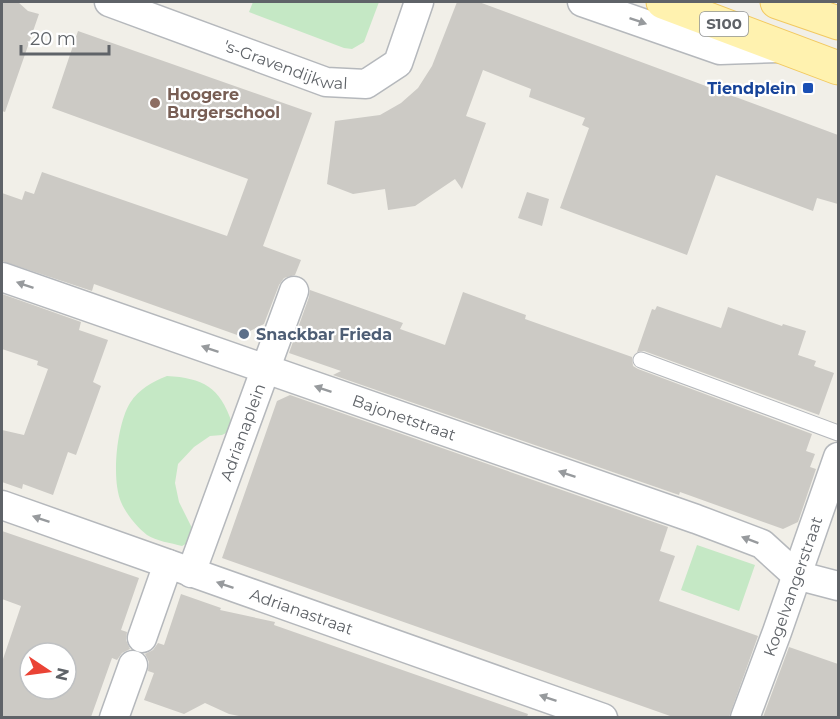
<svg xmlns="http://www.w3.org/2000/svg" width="840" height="719" font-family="Montserrat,sans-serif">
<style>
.green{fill:#c5e8c5}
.building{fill:#cccac5;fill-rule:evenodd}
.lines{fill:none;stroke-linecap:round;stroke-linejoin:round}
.lane-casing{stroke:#b5b8bc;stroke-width:17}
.street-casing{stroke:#b5b8bc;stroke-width:31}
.primary-casing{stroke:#f2c960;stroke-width:35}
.lane{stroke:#fff;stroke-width:15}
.street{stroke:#fff;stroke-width:28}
.primary{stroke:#fff2af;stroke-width:33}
.oneway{fill:#979a9d}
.transit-dot{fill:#1a4fb4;stroke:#fff;stroke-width:2}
.education-dot{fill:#8d6e63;stroke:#fff;stroke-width:2}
.service-dot{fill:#5c6f8a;stroke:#fff;stroke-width:2}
.labels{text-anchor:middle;stroke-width:4.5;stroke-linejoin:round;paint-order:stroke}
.shield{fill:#fff;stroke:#8f9295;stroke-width:1.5}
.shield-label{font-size:15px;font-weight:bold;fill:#5f6368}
.street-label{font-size:16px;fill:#5f6368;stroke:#fff}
.transit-label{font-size:16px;font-weight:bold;fill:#164399;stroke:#fff;text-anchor:end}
.education-label{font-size:16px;font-weight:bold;fill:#785e54;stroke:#fff;text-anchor:start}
.service-label{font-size:16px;font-weight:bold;fill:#4e5e75;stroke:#fff;text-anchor:start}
</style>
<rect width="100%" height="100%" fill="#f1efe8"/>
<path class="green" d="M253,2H379L364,42L352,49L344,48L249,12Z
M167,376C203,378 220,387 232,423L228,432L222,435L210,436L194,447L178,464L175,483L179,502L193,530L191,541L182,546C171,543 156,541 147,535C137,527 126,514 121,502C111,478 117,424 130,403C139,389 152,382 167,376Z
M697,545L755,565L739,611L681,590Z"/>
<path class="building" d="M2,2H18L28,11L39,14L5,112L2,111Z
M457,2H479L838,135V204L817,198L813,211L716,175L687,255L560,208L589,128L582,125L585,118L529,97L531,89L483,70L466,116L486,123L462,189L455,179L415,206L388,210L385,189L353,194L327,184L335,121L380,115L401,103L418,88L432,66Z
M78,31L312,113L263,246L301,260L295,275L284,278L279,285L264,324L240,336L94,284L92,291L2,261V193L22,200L25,191L34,194L42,172L227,236L248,179L52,108Z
M527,192L549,199L542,226L518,218Z
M310,290L403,323L400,329L445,345L463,292L526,315L525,319L632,357L633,366L638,369L812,434L806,451L815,454L810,467L816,469L798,522L783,529L680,492L679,495L333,375L341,371L289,353L309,297Z
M2,294L81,322L79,330L108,340L93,382L101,386L76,455L68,452L53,495L23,484L22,489L2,482V430L24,435L48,369L37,365L38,361L2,349Z
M657,306L721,328L728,307L782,326L783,324L806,331L798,355L816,361L814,366L834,373L819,415L644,351L637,352L652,309L655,310Z
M290,395L668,527L660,551L675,556L659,601L758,636L729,717H673L222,558L277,401Z
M2,531L139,578L121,630L127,632L126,640L130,649L122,653L117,660L112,658L91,717H2V662L21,606L2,599ZM30,653H66V689H30Z
M181,594L221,608L220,610L275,622L274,625L528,714L527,717H244L229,714L205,703L184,714L144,700L154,673L148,671L149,662L145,654L153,650L158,643L164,645Z
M789,647L838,664V717H763Z"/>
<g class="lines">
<defs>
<path id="lane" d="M641,360L838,433"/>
<g id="street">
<path id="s1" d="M109,2L326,82L366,84L398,63L419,2"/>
<path d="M582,2L720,50L779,48"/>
<path id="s2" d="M2,277L696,519L762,544L796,575L838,586"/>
<path id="s3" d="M2,505L603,718"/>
<path id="s4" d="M191,573L294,291"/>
<path d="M142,638L168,564"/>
<path d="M114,718L133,665"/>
<path id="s5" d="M745,718L777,632L838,457"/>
</g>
<path id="primary" d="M663,2L838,68
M777,2L838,23"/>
</defs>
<use href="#lane" class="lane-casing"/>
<use href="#street" class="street-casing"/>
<use href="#primary" class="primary-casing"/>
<use href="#lane" class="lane"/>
<use href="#street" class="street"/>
<use href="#primary" class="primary"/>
</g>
<defs><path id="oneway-solid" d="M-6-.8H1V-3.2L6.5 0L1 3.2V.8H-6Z" transform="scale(1.5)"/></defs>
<g class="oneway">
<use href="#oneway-solid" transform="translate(638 21) rotate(19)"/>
<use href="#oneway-solid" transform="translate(25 285) rotate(-161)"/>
<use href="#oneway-solid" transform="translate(210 349) rotate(-161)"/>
<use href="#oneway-solid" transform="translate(323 389) rotate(-161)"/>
<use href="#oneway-solid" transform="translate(567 474) rotate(-161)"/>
<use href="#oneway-solid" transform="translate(41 519) rotate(-161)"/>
<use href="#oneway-solid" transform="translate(750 540) rotate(-159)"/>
<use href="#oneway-solid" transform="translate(225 585) rotate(-161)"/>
<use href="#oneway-solid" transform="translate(548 698) rotate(-161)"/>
</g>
<rect class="transit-dot" x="802" y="82" width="12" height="12" rx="3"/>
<circle class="education-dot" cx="155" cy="103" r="6"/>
<circle class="service-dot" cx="244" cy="334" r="6"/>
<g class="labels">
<rect class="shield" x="700" y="12" width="48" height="24" rx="4.5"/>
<g class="shield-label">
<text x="724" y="29">S100</text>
</g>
<g class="street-label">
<text dy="6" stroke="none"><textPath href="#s1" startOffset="188">'s-Gravendijkwal</textPath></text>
<text dy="6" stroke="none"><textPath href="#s2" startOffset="426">Bajonetstraat</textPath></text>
<text dy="6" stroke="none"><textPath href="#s4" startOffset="150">Adrianaplein</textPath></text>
<text dy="6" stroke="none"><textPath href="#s5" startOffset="140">Kogelvangerstraat</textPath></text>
<text dy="6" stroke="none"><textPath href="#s3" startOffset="318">Adrianastraat</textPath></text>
</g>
<g class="transit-label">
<text x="796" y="94">Tiendplein</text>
</g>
<g class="education-label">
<text x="167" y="100">Hoogere<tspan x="167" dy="18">Burgerschool</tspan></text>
</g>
<g class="service-label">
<text x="256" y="340">Snackbar Frieda</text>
</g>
</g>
<rect width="840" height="719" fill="none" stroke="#5f6368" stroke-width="6"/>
<g transform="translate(48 671) rotate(103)"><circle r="28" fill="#ffffff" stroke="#bfc1c3" stroke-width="1.5"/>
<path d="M0-4.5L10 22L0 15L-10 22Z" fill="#ea4335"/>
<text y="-9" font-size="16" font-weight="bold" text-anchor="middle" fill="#5f6368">N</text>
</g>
<path d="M21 45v9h88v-9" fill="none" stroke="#5f6368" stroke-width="3"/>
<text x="30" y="45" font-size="18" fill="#5f6368" stroke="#ffffff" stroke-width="4.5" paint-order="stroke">20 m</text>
</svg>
